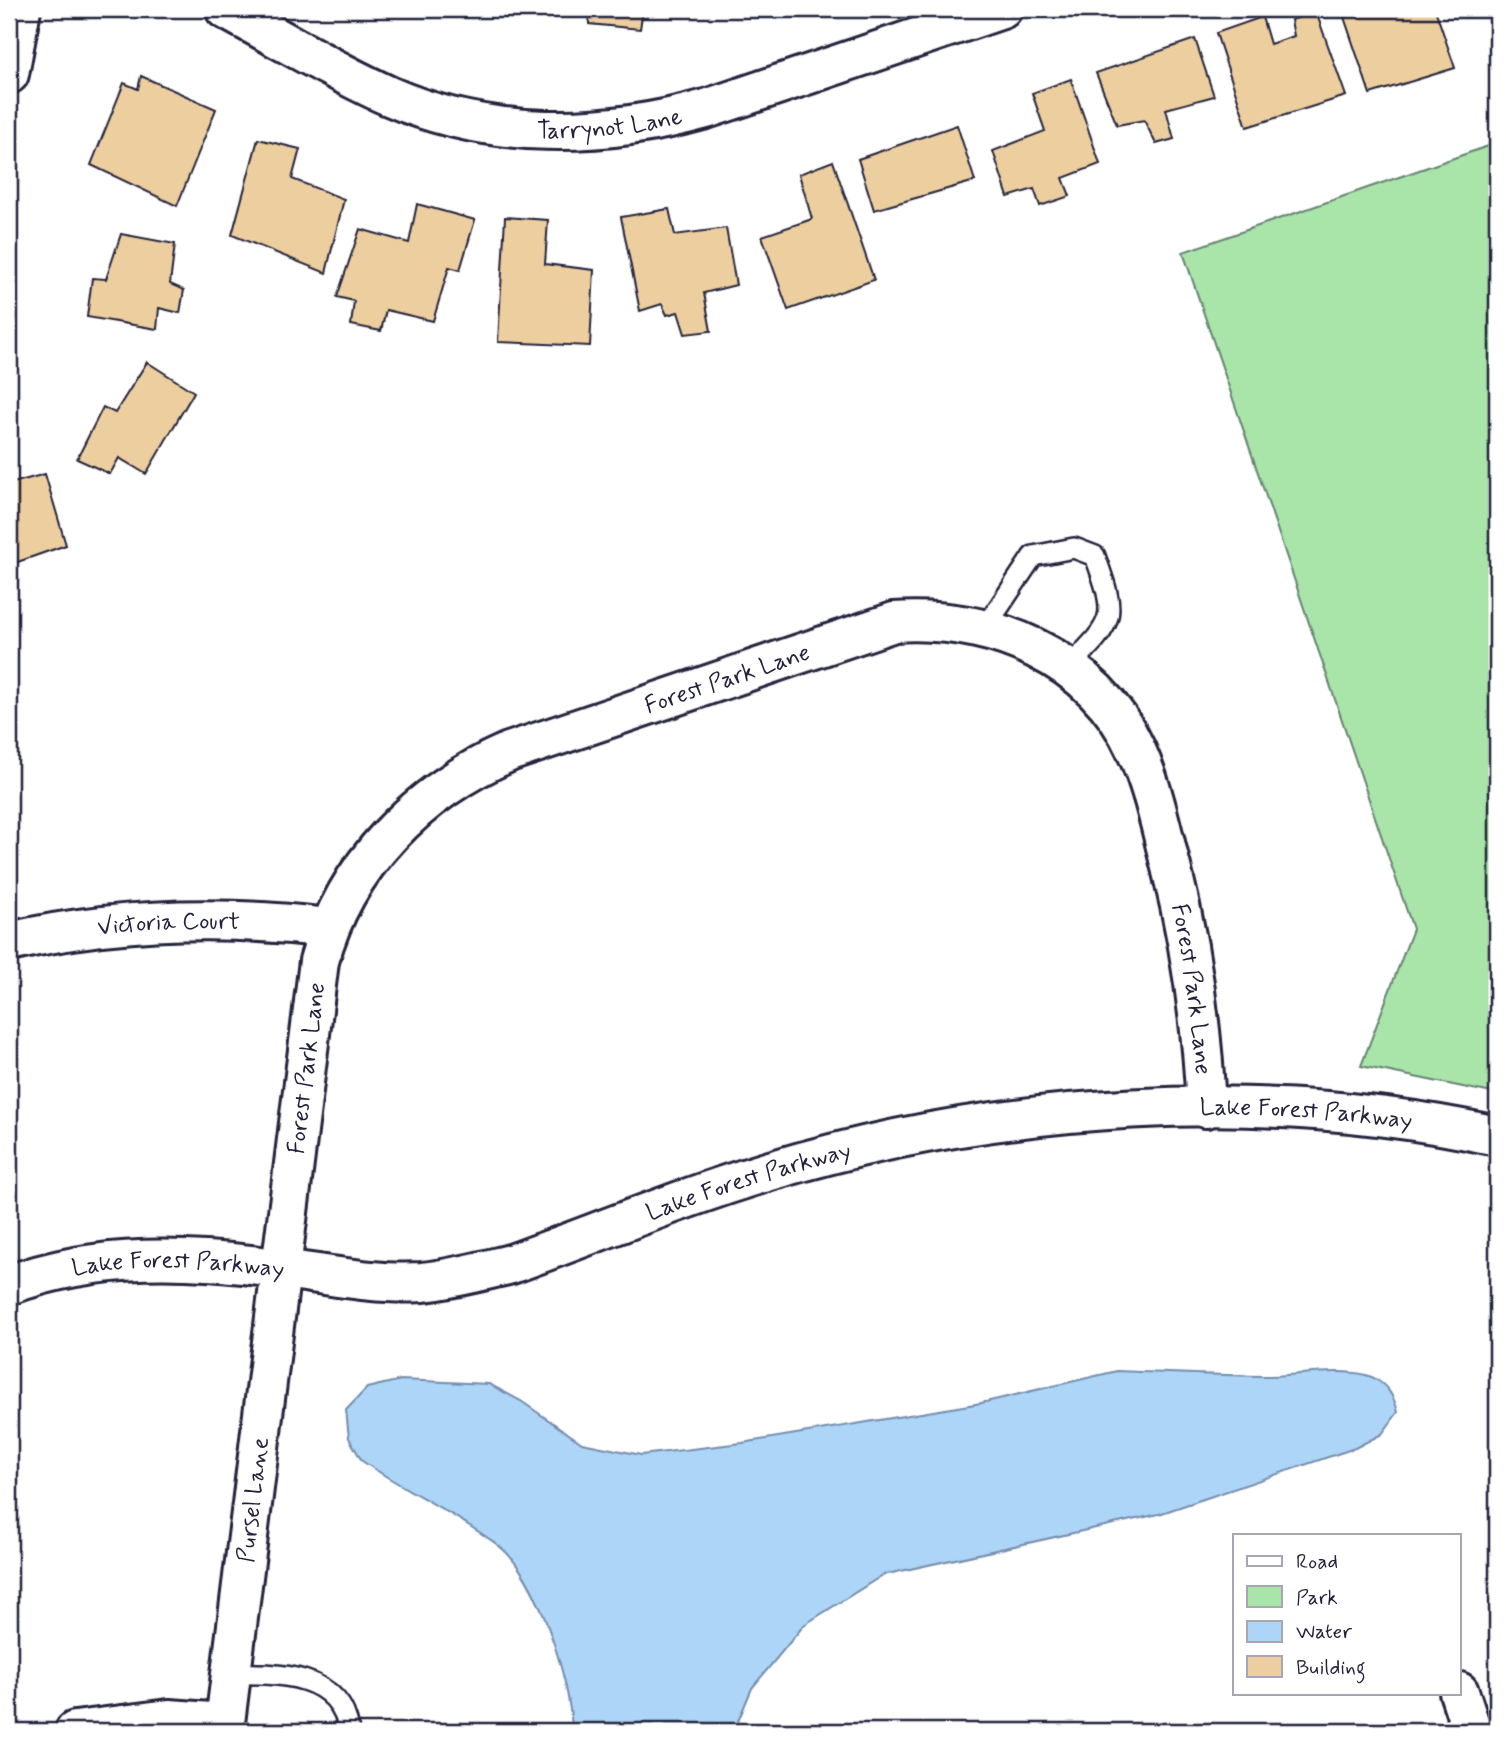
<svg xmlns="http://www.w3.org/2000/svg" width="1506" height="1740" font-family="Mynerve,sans-serif">
<style>
.green{fill:#a9e4a9;stroke:#668372;stroke-width:2}
.water{fill:#add5f7;stroke:#758dac;stroke-width:2}
.building{fill:#edce9f;stroke:#22223b;stroke-width:2}
.lines{fill:none;stroke-linecap:round;stroke-linejoin:round}
.service-casing{stroke:#22223b;stroke-width:24}
.minor-casing{stroke:#22223b;stroke-width:44}
.service{stroke:#fff;stroke-width:19}
.minor{stroke:#fff;stroke-width:38}
.labels{text-anchor:middle;stroke-width:5;stroke-linejoin:round;paint-order:stroke}
.street-label{font-size:24px;fill:#22223b;stroke:#fff}
</style>
<rect width="100%" height="100%" fill="#fff"/>
<filter id="ink" filterUnits="userSpaceOnUse"><feTurbulence type="fractalNoise" baseFrequency=".0143" numOctaves="2"/><feDisplacementMap in="SourceGraphic" scale="14" xChannelSelector="R" yChannelSelector="G"/><feConvolveMatrix kernelMatrix="1 2 1 2 8 2 1 2 1" color-interpolation-filters="sRGB"/></filter>
<g filter="url(#ink)">
<path class="green" d="M1497,143V1094L1361,1066L1413,929L1183,252Z"/>
<path class="water" d="M1117,1371C1165,1373 1214,1375 1262,1376C1291,1377 1349,1365 1374,1378C1388,1386 1394,1397 1398,1412L1382,1434L1355,1448L1159,1514L883,1575L804,1625L752,1688L734,1731H572C571,1683 538,1576 499,1546C457,1514 406,1491 362,1461L349,1438L346,1410L367,1388L401,1380L489,1384L521,1401L582,1443L641,1455L742,1443L981,1403Z"/>
<path class="building" d="M589,9H643L640,29L589,24Z
M1373,9H1435L1455,68L1370,94L1344,17Z
M1316,12L1346,96L1247,127L1216,33L1262,17L1270,44L1294,36L1291,20Z
M1195,39L1214,96L1166,109L1174,139L1156,144L1144,120L1117,125L1096,73Z
M141,76L216,109L177,206L91,165L124,83L138,89Z
M1071,79L1100,164L1063,178L1070,196L1040,206L1034,189L1008,197L993,151L1045,131L1032,93Z
M957,125L975,181L874,210L858,159Z
M258,139L300,149L292,179L344,199L326,273L232,235Z
M833,161L874,280L788,310L762,236L812,219L799,174Z
M417,204L475,220L460,270L449,267L433,321L386,310L381,331L351,325L354,301L337,297L360,229L409,243Z
M669,209L675,235L726,228L736,285L704,293L711,331L685,334L678,312L667,315L662,304L640,311L621,217Z
M505,217L548,220L545,264L594,270L590,346L498,342Z
M121,234L175,244L170,284L184,290L180,313L159,308L157,329L87,317L92,278L106,279Z
M147,362L194,392L146,474L119,458L110,474L77,459L103,407L115,413Z
M45,474L66,545L9,565V484Z"/>
<g class="lines">
<defs>
<path id="service" d="M985,628L1033,556L1074,548L1095,556C1118,619 1115,620 1068,668
M231,1674C278,1673 341,1673 349,1731"/>
<g id="minor">
<path id="s1" d="M225,9C279,38 333,71 389,96C490,140 602,138 706,109L1002,9"/>
<path d="M9,74L21,9"/>
<path id="s2" d="M9,942C114,918 222,915 328,928"/>
<path id="s3" d="M9,1285C98,1252 191,1256 283,1269C328,1275 377,1285 422,1282C452,1279 482,1271 511,1264C597,1233 683,1197 770,1171C998,1102 1265,1085 1497,1136"/>
<path d="M1459,1692L1472,1731"/>
<path d="M75,1731L169,1719L225,1723"/>
<path id="s4" d="M224,1731L319,961C345,865 419,791 509,752L894,622C992,616 1093,656 1136,750C1153,787 1161,828 1171,867C1191,946 1202,1026 1206,1108"/>
</g>
</defs>
<use href="#service" class="service-casing"/>
<use href="#minor" class="minor-casing"/>
<use href="#service" class="service"/>
<use href="#minor" class="minor"/>
</g>
</g>
<g class="labels">
<g class="street-label">
<text dy="8" stroke="none"><textPath href="#s1" startOffset="411">Tarrynot Lane</textPath></text>
<text dy="8" stroke="none"><textPath href="#s4" startOffset="1298">Forest Park Lane</textPath></text>
<text dy="8" stroke="none"><textPath href="#s2" startOffset="161">Victoria Court</textPath></text>
<text dy="8" stroke="none"><textPath href="#s4" startOffset="2012">Forest Park Lane</textPath></text>
<text dy="8" stroke="none"><textPath href="#s4" startOffset="668">Forest Park Lane</textPath></text>
<text dy="8" stroke="none"><textPath href="#s3" startOffset="1326">Lake Forest Parkway</textPath></text>
<text dy="8" stroke="none"><textPath href="#s3" startOffset="760">Lake Forest Parkway</textPath></text>
<text dy="8" stroke="none"><textPath href="#s3" startOffset="172">Lake Forest Parkway</textPath></text>
<text dy="8" stroke="none"><textPath href="#s4" startOffset="233">Pursel Lane</textPath></text>
</g>
</g>
<rect width="1506" height="1740" fill="none" stroke="#fff" stroke-width="35"/>
<rect x="18" y="18" width="1471" height="1705" fill="none" stroke="#22223b" stroke-width="2.5" filter="url(#ink)"/>
<rect x="1233" y="1534" width="228" height="161" fill="#ffffff" stroke="#a7a7b1" stroke-width="2"/>
<rect x="1247" y="1556" width="35" height="10" fill="#ffffff" stroke="#a7a7b1" stroke-width="2"/>
<text x="1296" y="1568" font-size="21" fill="#22223b">Road</text>
<rect x="1247" y="1586" width="35" height="21" fill="#a9e4a9" stroke="#a7a7b1" stroke-width="2"/>
<text x="1296" y="1604" font-size="21" fill="#22223b">Park</text>
<rect x="1247" y="1621" width="35" height="21" fill="#add5f7" stroke="#a7a7b1" stroke-width="2"/>
<text x="1296" y="1638" font-size="21" fill="#22223b">Water</text>
<rect x="1247" y="1656" width="35" height="21" fill="#edce9f" stroke="#a7a7b1" stroke-width="2"/>
<text x="1296" y="1674" font-size="21" fill="#22223b">Building</text>
</svg>
